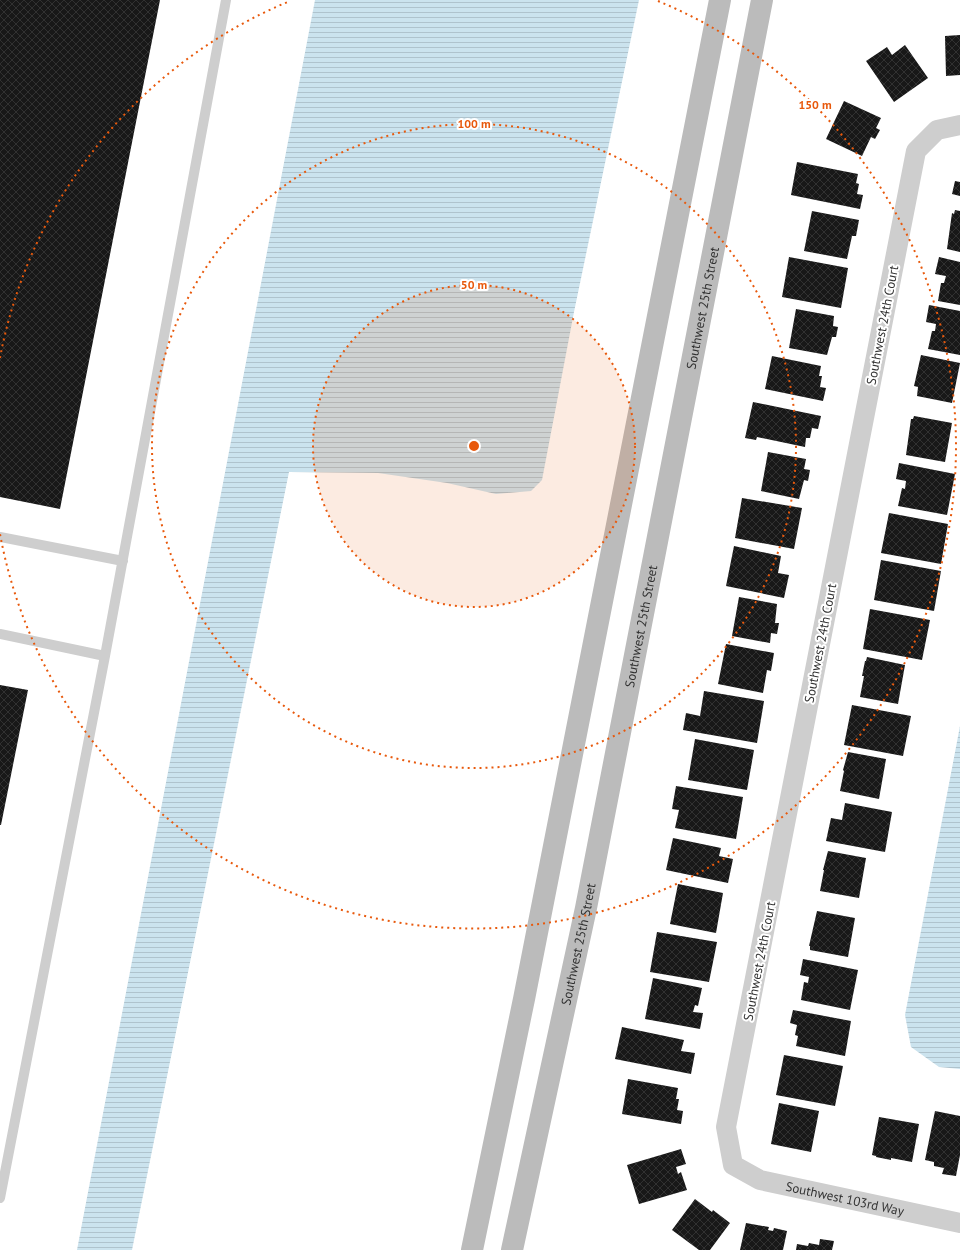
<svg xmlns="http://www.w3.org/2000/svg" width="960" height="1250" font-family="'PT Sans',sans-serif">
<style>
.water{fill:url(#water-rules)}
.building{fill:url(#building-cross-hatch)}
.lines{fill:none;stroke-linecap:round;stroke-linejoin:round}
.lane{stroke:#cecece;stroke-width:10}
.street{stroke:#cecece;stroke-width:20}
.secondary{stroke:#bbb;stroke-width:22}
.ring{fill:none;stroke:#e8590c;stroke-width:2;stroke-dasharray:2 4}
.labels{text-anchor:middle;stroke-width:4;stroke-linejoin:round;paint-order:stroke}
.street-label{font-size:13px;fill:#313131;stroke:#fff}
.centre{fill:#e8590c;stroke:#fff;stroke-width:2}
.ring-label{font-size:12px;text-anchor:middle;font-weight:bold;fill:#e8590c;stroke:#fff;stroke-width:4;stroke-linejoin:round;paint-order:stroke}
</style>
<defs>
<pattern id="water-rules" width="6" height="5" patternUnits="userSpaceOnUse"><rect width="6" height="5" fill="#cbe3ee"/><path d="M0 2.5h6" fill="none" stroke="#afc3cd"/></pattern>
<pattern id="building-cross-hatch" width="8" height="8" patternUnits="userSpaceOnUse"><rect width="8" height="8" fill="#181818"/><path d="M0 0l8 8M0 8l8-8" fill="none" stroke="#313131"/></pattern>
</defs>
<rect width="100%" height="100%" fill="#fff"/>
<path class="water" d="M315,0H639L574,312L542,480L531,491L496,494L447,483L378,473L289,472L132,1250H77Z
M960,726V1069L939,1067L911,1047L905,1015Z"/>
<path class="building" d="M0,0H160L60,509L0,497Z
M960,35V75L946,76L945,36Z
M905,45L928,78L894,102L866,61L887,47L892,55Z
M844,101L881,118L876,128L880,130L875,139L871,137L862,156L826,139Z
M797,162L858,174L856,183L859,184L857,194L863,195L860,209L791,195Z
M955,181L960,182V196L952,194Z
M955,210L960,211V252L947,249L952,213L954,214Z
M812,211L859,220L856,236H852L847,259L804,251Z
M789,257L848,268L841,308L782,297Z
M939,257L960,262V305L938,301L941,283H944L946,276L935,274Z
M929,305L960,311V355L928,349L932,331H935L936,324L926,322Z
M796,309L834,316L833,326L838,327L836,337H832L827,355L789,348Z
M921,355L960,363L952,403L917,396L918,387L914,386Z
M772,356L821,366L819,376H822L820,387L826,388L823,401L765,389Z
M753,402L821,416L818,429L812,428L810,438H806L805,447L757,437L756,440L745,438Z
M914,416L952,423L945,462L906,455L911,419H913Z
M768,452L806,459L804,469L810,470L808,481L804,480L799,499L761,491Z
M899,463L955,474L947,515L898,506L902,488L905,489L906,481L896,479Z
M742,498L802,508L794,549L735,538Z
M889,513L948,524L941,564L881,553Z
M734,546L781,556L778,573L789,575L784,598L726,586Z
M881,560L941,571L934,611L874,600Z
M739,597L777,604L775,623H779L777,634L771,633L770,643L732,636Z
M870,609L930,620L922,660L863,649Z
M726,644L774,653L771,671L767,670L763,693L718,684Z
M867,657L905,665L898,704L860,697L864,676H862L865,661H866Z
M0,685L28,690L1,825H0Z
M704,691L764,701L757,743L683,730L686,713L700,716Z
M852,705L911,716L903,756L844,745Z
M695,739L754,750L747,790L688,780Z
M848,752L886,759L879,799L840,791L844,771L843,770Z
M676,786L743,797L736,839L675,828L679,810L672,809Z
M845,803L892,812L885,852L826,841L831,818L842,820Z
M673,838L721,848L719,856L733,859L728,883L666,870Z
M828,851L866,858L859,898L820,891L824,870H823Z
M678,884L723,893L716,933L670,924Z
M817,911L855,918L848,957L810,950V946H809Z
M657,932L717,942L709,982L650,972Z
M803,959L858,970L850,1010L801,1000L804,982L808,983L809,977L800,975Z
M653,978L702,988L698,1006L695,1005L693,1012L703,1013L700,1029L645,1019Z
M793,1010L851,1021L845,1056L796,1046L798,1036L795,1035L797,1025L790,1023Z
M622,1027L684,1040L681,1051L695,1053L691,1074L615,1059Z
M784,1055L843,1066L835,1106L776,1095Z
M628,1079L678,1088L676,1099H679L677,1110L683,1111L681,1124L622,1114Z
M779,1103L819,1111L811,1152L771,1144Z
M935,1111L960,1116V1155L956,1176L942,1174L944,1168L934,1166V1162L925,1160Z
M879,1117L919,1124L912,1162L891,1158V1160L876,1157V1156L872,1155Z
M681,1149L686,1164L676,1167L678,1174L681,1172L687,1190L639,1204L627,1165Z
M695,1199L712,1212L713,1210L730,1223L710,1250H699L672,1230Z
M746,1223L769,1227L768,1230L773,1231L774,1228L787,1231L783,1250H740Z
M820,1239L834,1241L832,1250H796L797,1244L808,1246L809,1243L819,1245Z"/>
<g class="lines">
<path class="lane" d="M0,537L123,561
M0,634L105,656
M0,1198L105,656L226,0"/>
<path class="street" id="s1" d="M960,125L937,130L916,151L726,1127L733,1165L760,1180L960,1223"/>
<g class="secondary">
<path d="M472,1250L524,999L720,0"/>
<path id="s2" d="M512,1250L586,908L762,0"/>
</g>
</g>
<circle cx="474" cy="446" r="161" fill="#e8590c" fill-opacity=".12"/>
<g class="ring">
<circle cx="474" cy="446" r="161"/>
<circle cx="474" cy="446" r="322"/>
<path d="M0 358A482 482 0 0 1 290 1M658 1A482 482 0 1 1 0 534"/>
</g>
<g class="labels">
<g class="street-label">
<text dy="5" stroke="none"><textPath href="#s2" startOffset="961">Southwest 25th Street</textPath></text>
<text transform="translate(882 325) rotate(-79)" y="5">Southwest 24th Court</text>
<text dy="5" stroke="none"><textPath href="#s2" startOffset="637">Southwest 25th Street</textPath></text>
<text transform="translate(820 643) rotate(-79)" y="5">Southwest 24th Court</text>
<text dy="5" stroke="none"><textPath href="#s2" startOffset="313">Southwest 25th Street</textPath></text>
<text transform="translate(759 961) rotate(-79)" y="5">Southwest 24th Court</text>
<text dy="5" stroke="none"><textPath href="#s1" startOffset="1204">Southwest 103rd Way</textPath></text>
</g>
</g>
<circle cx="474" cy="446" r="6" class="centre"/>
<g class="ring-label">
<text x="815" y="109">150 m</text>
<text x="474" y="128">100 m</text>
<text x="474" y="289">50 m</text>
</g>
</svg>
